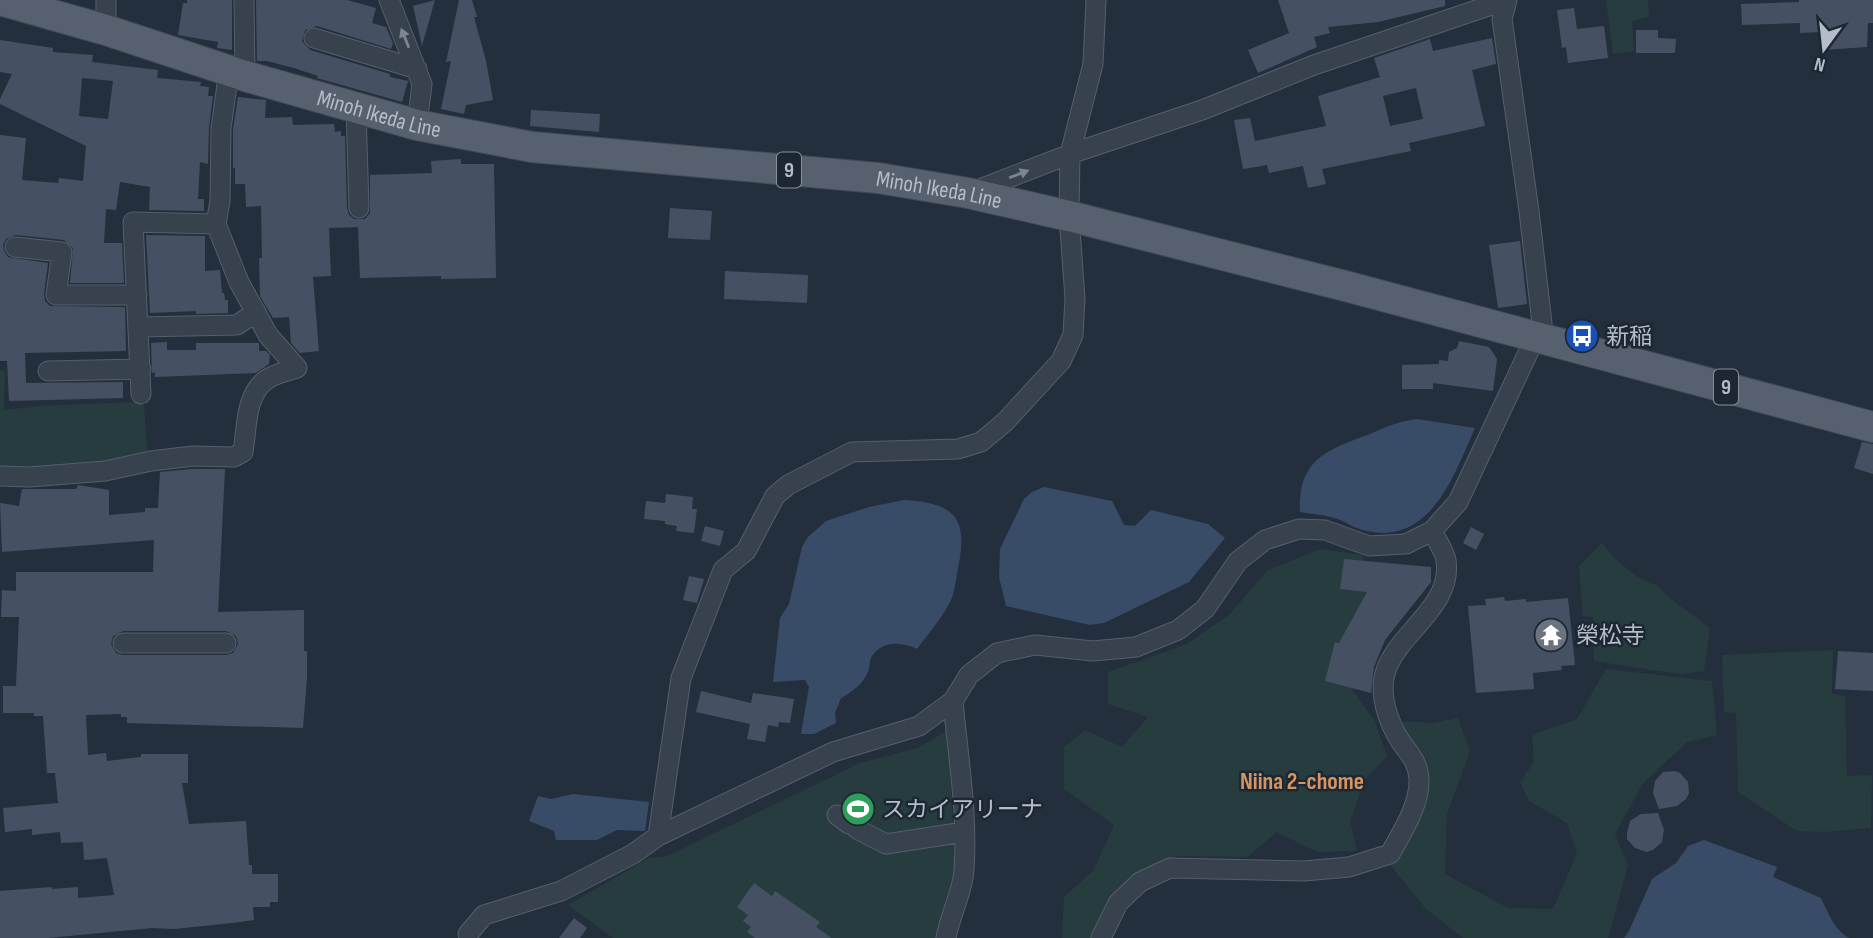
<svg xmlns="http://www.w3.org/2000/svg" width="1873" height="938" font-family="'Sofia Sans Condensed','Noto Sans JP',sans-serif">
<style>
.green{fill:#263c3f}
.water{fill:#394c67}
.building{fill:#455162;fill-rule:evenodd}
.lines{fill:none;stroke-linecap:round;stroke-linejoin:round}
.street-casing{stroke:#565f6c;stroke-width:21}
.primary-casing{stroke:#414a57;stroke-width:32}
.street{stroke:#38414e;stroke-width:19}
.primary{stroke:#56606e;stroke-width:30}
.oneway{fill:#7c8592}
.labels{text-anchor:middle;stroke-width:5;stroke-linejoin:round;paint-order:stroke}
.shield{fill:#1d2633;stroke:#878f9c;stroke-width:2}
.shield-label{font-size:21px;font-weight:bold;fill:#b4bcc9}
.street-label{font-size:23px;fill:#b4bcc9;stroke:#1d2633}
.poi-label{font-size:23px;fill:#b4bcc9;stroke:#1d2633;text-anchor:start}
.neighbourhood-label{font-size:24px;font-weight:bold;fill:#d59563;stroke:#1d2633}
</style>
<rect width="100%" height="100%" fill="#242f3e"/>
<path class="green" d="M1606,0H1648L1649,17L1632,21L1634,51L1613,54Z
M0,370L5,371L4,410L40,406L133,402V394H143L148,458L0,471Z
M1602,543L1616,560L1638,577L1658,586L1666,595L1710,628L1704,671L1679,674L1594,661L1593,617L1583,616L1579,566Z
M1320,549L1362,555L1374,583L1341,674L1375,722L1387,756L1365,780L1350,821L1357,851L1317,852L1277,832L1247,857L1176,856L1127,882L1094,938H1062L1064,897L1093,871L1114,825L1064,789V747L1085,730L1122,747L1148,717L1108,704V672L1187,644L1229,615L1268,570Z
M1833,650L1832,694L1845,696L1847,776L1872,775L1871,828L1825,832L1797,831L1738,792L1736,713L1724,712L1722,655Z
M1606,669L1712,681L1717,735L1687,742L1669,759L1642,785L1615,834L1628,865L1608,938H1463L1426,909L1391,866L1416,816L1403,721L1432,723L1458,718L1470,751L1447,814L1445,874L1508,908L1553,909L1577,853L1567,823L1529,801L1520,782L1534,762L1532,735L1577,719Z
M948,730L955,870L937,938H613L568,905L649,858L667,856L860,763L918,748Z"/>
<path class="water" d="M1417,419L1475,428C1454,475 1430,548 1363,530C1354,528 1346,522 1338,519C1326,515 1313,514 1300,512C1298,459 1327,450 1370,434C1385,427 1400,421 1417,419Z
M1044,487L1112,501L1124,525L1135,526L1151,510L1208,524L1225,538L1189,582L1104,623L1090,625L1006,606L999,577L1000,549L1024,499L1032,492Z
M904,500C954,503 969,517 958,568C956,578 955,591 951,600C943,617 928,634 917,649C902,642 883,640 872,656C869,661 870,667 868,672C863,684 852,692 841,698L835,713L836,723L814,734H801L809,687L805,680L773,682L780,618L789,604L802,547L808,537L826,521L869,507Z
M573,794L649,802L645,831L617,830L597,840H556L554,831L529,821L538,796L551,799Z
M1704,840L1777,867L1773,877L1821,898C1828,912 1834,930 1849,938H1624L1629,931L1652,879L1676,863L1688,846Z"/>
<path class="building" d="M187,0H232V50L217,48L218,42L178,35L183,3H187Z
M256,0H347L376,8L372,23L386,27L393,43L391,49L317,26L305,30L302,41L310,50L390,74V77L408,81L402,102L317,78L318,76L294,68L267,61H257Z
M435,0L422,46L413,6Z
M459,0H472L477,17H474L486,61L493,100L466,105L464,114L441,109L451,61L446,62Z
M1278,0H1445V6L1378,22L1328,27L1330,33L1314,37L1317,47L1258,73L1248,50L1289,33Z
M1799,0H1873V23H1868L1867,47L1822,50L1821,32L1800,33V23L1742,25L1741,4L1799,2Z
M1574,8L1577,29L1604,26L1608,58L1568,63L1566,47L1562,48L1557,10Z
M1636,30H1658V38L1676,39L1675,53H1636Z
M1492,38L1496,64L1472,70L1485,126L1409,143L1411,151L1322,169L1326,184L1308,188L1303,166L1269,173L1267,165L1243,169L1234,120L1250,118L1255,141L1326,126L1318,96L1380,77L1374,58L1430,39L1433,51ZM1416,88L1423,119L1390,126L1383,96Z
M0,40L53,48V52L93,55L92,62L158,70L157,78L201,82L200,86L209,87L208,96H213L209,128L208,164L200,162L198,199H204V211L149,210L150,187L120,182L116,210L106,209L104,243H122L124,283H70L73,248L64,240L16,235L6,239L3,245L4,251L8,257L48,263L44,294L45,301L50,306L125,307L126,351L25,353L26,383L123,382V398L9,401L7,361H0V135L26,138L22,180L58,183L59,178L83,181L86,146L0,104V99L12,74L0,72ZM82,78L113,81L108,119L79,116Z
M238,97L266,100L265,118L292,117L293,125L334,124L335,132L341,131V136H345L347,208L349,215L354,219H365L370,213V175L432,173L431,161L461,159V164H494L496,278L441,279V276L360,278L358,227L329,228L331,276L313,277L319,351L300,353L291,343L289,317L273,318L260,296L259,258H262L261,206L246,207L245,184H235V168H233V129Z
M531,110L600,114L599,132L530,126Z
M670,208L712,211L710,240L668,238Z
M146,235L205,236V271L220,270L222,293H224L225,300H228V313L196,314V311L150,313Z
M1520,241L1527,304L1498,308L1489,245Z
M725,271L808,275L807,303L724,299Z
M1459,341L1489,347L1497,359L1493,391L1433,383V389H1402V365L1439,364V360L1448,361L1449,352L1457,348Z
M167,342V350H196V343H259V351H266L270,355L269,364L256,373L155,377V372L152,373L151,343Z
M1862,442L1873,444V474L1854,468Z
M192,469H225L218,612L304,610V651H307V678L303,728L127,723V717H121V714L86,715L88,755L106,753L107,761L141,757V754H188V783H182L189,824L246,821L249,865H252V874H278V902H270V907H253L254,920L232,923L174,929L152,928L48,938H0V891L51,887L52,889L78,887V898L114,895L107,858L84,860L83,842L61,843L60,832L32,835V829L5,832L3,808L58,803L55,773H47L43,716H34V713H3V686H16L19,617H1L2,590L16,591V572H153L154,540L2,552L0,503L19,506L22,489H76L78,485L109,490V515L145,512V508H158L160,472ZM123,631H226L236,636L238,644L233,653L226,655H123L116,653L111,644L113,636Z
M666,494L693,497L692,509H697L694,533L676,531L677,526L665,524V521L644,519L646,501L665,503Z
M705,526L724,531L720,546L701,541Z
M1471,527L1484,534L1476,550L1463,543Z
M1344,559L1431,567V582L1385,640L1374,667L1371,693L1325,681L1335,642L1339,643L1367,592L1340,589Z
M689,576L704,579L697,603L683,600Z
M1504,597L1505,601L1526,599V602L1568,598L1575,665L1561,666L1562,670L1533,673L1534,689L1476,693L1468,606L1486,605L1485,599Z
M1838,651L1873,653V691L1835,689Z
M701,691L751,703L753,693L794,699L790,723L779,722L778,727L768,725L765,742L747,739L750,724L696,712Z
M1675,771L1680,773L1688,782L1689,793L1686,799L1677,806L1659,809L1653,793L1655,781L1663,772Z
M1658,813L1664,830L1662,842L1653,850L1647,852L1635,848L1627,839V833L1630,821L1641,814Z
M754,883L772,896L775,891L820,922L816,927L832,938H755L747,932L751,927L743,921L748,915L737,907Z
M574,918L587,928L580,938H559Z"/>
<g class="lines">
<defs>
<path id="street" d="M244,0L245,76
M389,0L422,84L417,125
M106,30V0
M314,38L417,69
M356,109L359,208
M972,192L1070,154L1202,110L1314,65L1506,0
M15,247L62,252L56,295H137
M139,327L237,325L256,312
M48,371L141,369
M141,394L133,222L216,224
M0,476L29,477L105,471L151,461L193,456L234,457L243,452C247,429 245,395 266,380C274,374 288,371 297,368L268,335L239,282L216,224L220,201L221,128L227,85L225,70
M123,643H226
M837,815L849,824
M857,829L886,844L964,832
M658,836L681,678L723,570L746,551L775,496L788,485L852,452L958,449L981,442L1005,422L1061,361L1073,335L1075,298L1069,216L1070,154L1093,64L1096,0
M468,934L484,915L561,891L633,854L658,836L833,752L919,726L953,701L969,675L997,653L1035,645L1093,651L1136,647L1178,630L1205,609L1238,561L1265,540L1299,529L1325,530L1369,546L1406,544L1432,531L1458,502L1542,323L1529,211L1502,19L1507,0
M946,938C950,915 963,891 964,870C968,814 958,757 953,701
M1101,938L1118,903L1140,882L1170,868L1304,871L1349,867L1390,854C1402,832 1420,805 1419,779C1418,762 1410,755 1401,742C1388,722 1378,694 1386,670C1400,631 1453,606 1446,560C1444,550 1436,539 1432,531"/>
<g id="primary">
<path id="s1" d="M0,0L106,30L245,76L417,125L532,147L878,178L968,193L1069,216L1349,287L1873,427"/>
</g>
</defs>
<use href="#street" class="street-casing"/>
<use href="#primary" class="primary-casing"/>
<use href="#street" class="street"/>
<use href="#primary" class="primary"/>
</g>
<defs><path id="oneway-solid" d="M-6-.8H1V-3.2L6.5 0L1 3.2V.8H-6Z" transform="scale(1.75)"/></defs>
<g class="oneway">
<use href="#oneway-solid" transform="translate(405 38) rotate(-112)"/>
<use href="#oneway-solid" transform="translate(1019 174) rotate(-21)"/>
</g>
<defs>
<symbol id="bus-disc" viewBox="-11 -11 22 22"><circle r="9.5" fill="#1a4fb4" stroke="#1d2633"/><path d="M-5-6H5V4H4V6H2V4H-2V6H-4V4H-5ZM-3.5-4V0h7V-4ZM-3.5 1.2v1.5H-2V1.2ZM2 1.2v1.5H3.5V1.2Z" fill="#fff"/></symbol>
<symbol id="temple-disc" viewBox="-11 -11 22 22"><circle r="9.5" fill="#6b7280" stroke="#1d2633"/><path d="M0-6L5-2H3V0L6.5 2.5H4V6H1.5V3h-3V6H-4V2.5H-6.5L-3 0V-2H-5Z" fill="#fff"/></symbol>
<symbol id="stadium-disc" viewBox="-11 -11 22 22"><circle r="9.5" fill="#2e9e5b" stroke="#1d2633"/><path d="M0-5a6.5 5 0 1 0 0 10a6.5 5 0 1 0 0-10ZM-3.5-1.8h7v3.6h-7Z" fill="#fff"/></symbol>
</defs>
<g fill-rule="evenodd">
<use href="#bus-disc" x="1563" y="317" width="38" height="38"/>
<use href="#temple-disc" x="1532" y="616" width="38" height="38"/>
<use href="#stadium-disc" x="839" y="790" width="38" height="38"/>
</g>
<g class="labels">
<g class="shield">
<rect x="777" y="152.5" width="24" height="35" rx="5"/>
<rect x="1714" y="369.5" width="24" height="35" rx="5"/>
</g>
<g class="shield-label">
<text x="789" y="177">9</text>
<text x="1726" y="394">9</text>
</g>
<g class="street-label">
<text dy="8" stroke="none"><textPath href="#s1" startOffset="396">Minoh Ikeda Line</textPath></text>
<text dy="8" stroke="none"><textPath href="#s1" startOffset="962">Minoh Ikeda Line</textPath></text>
</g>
<g class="poi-label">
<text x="1606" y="344">新稲</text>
<text x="1576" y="643">榮松寺</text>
<text x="882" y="817">スカイアリーナ</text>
</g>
<g class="neighbourhood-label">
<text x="1302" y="789">Niina 2-chome</text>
</g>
</g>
<g transform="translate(1824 49) rotate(195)" stroke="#1d2633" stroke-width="5" paint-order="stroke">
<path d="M0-5L12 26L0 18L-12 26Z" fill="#b4bcc9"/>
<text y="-10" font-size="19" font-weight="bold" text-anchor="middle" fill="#b4bcc9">N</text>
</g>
</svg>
